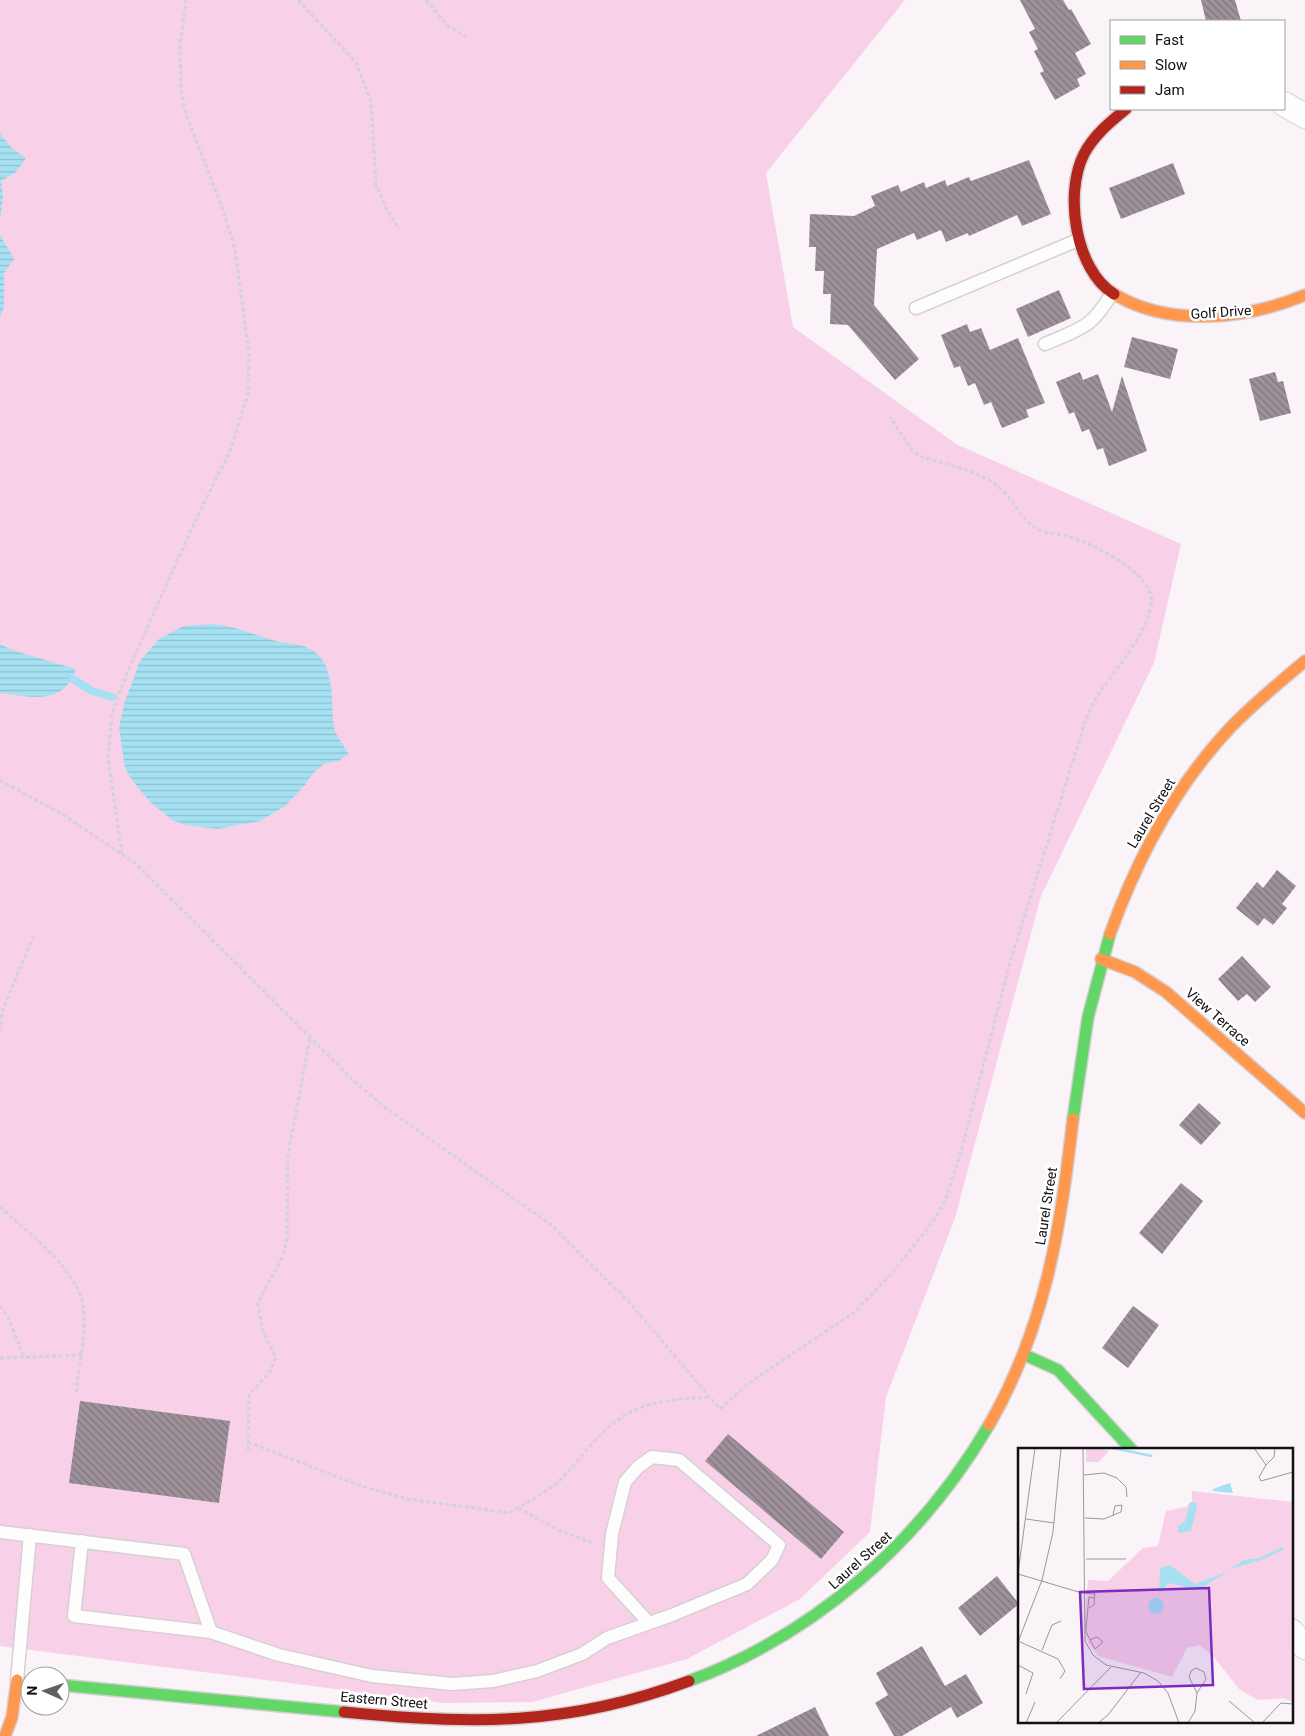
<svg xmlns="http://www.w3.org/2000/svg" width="1305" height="1736" font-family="Roboto,sans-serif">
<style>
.green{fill:#f8d1e9}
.water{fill:url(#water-rules)}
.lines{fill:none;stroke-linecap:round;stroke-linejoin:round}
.stream{stroke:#a5e1f2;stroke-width:8}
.building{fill:url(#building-back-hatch)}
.lane-casing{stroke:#d6d0d3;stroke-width:15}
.street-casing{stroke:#d6d0d3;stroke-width:26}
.fast-casing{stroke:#d6d0d3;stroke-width:14}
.slow-casing{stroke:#d6d0d3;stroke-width:14}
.jam-casing{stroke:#d6d0d3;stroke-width:14}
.path{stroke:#d4d2d3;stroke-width:3;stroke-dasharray:4 2.5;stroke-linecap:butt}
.lane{stroke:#fefdfe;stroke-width:12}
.street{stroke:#fefdfe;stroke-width:24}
.fast{stroke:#63d668;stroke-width:11}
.slow{stroke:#ff974d;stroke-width:11}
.jam{stroke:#b3261e;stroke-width:11}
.labels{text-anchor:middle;stroke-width:5;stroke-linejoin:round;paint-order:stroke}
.street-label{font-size:14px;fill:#120e11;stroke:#fff}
.inset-river{fill:none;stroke:#a5e1f2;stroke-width:2.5}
.inset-road{fill:none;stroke:#9d979b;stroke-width:1}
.view{fill:#7b2cbf;fill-opacity:0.15;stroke:#7b2cbf;stroke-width:2.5}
.inset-edge{fill:none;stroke:#120e11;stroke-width:2.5}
</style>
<defs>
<pattern id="water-rules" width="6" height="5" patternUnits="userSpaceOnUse" patternTransform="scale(1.25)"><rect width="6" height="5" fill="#a5e1f2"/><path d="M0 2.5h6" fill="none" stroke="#8dc0ce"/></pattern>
<pattern id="building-back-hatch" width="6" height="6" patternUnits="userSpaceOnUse" patternTransform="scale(1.25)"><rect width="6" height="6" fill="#9e919a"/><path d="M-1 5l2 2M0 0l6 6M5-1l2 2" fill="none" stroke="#7f757c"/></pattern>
</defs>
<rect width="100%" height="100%" fill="#faf3f7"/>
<path class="green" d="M0,0H905L766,173L793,327L956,444L1181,544L1154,663L1041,896L955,1218L886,1397L870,1532L800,1599L687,1659L532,1702L444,1703L0,1646Z"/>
<path class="water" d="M0,134L13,149L26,158L16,172L1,181L3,196L0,220Z
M0,235L14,259L4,273V307L0,317Z
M213,624C235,626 255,635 276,641C287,644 300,643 310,649C337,664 330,701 334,727C336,736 344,746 349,754L338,761L324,764L313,773L305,785L285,806L260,821L217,829L185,825L172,820L150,802L132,780L125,768L119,727L125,701L140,661L159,639L184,626Z
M0,644L12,650L76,669C64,706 30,697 0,693Z"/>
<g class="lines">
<path class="stream" d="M73,679L92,691L112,697"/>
</g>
<path class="building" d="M1020,0H1063L1069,10L1071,9L1091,44L1075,53L1086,74L1077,79L1080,86L1055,100L1040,73L1044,71L1034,51L1038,49L1029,32L1035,29Z
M1201,0H1235L1241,21H1206Z
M1029,160L1051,214L1022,226L1017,215L969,236L968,233L946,242L941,230L917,240L914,233L877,249L874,305L919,359L895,380L848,325L830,324L831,294H823L824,271H815L816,247H809L810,214L854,216L875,206L871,196L898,185L901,192L924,182L926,188L945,180L947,186L969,177L971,181Z
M1173,163L1185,194L1121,219L1109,188Z
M1059,290L1071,318L1028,337L1016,309Z
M967,324L970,332L981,328L990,350L1018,338L1045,403L1026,410L1029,417L1002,428L991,402L984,405L975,383L968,386L960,366L954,368L941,335Z
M1132,337L1178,349L1170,379L1124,367Z
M1080,372L1083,380L1098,374L1112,412L1122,376L1147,451L1109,466L1103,448L1097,450L1089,429L1082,432L1074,412L1069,414L1056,382Z
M1275,372L1278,382L1283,381L1291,413L1260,421L1249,379Z
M1277,870L1296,886L1282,904L1287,908L1273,925L1264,918L1258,926L1236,908L1257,882L1263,888Z
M1242,956L1271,987L1255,1002L1247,994L1238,1001L1218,979Z
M1199,1103L1221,1123L1201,1145L1179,1125Z
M1181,1183L1203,1201L1162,1254L1139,1233Z
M1133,1306L1159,1325L1128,1368L1102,1348Z
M80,1401L230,1421L219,1503L69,1483Z
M728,1434L844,1532L821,1559L705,1461Z
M997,1576L1019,1604L980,1636L958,1608Z
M922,1646L945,1686L966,1674L983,1703L957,1718L951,1707L902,1736H894L875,1703L888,1695L876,1673Z
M815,1707L829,1736H756Z"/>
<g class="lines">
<defs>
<path id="lane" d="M916,308L1078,240
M1045,344C1081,328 1091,329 1112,293
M0,1532L184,1554L211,1632
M82,1541L74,1616L211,1632L279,1655L372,1676L452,1684L493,1681L537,1671L582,1654L607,1638L672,1615L747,1584L772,1560L779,1545L679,1460L652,1457L638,1467L625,1482L612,1534L608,1578L649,1623
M17,1680L30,1535"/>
<path id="street" d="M1284,104L1305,116
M1291,1631L1305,1647"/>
<path id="fast" d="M1073,1119L1088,1017L1110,934
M1025,1355L1058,1370L1132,1450
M689,1681C816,1634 921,1541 989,1425
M60,1685L344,1712"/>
<path id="slow" d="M1114,294C1170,328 1247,319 1305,295
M1110,934C1137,859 1176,785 1231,727C1254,703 1280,682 1305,661
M1101,959L1135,972L1166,992L1305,1113
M989,1425C1046,1326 1060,1230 1073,1119
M5,1736L12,1717L17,1680"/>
<path id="jam" d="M1114,294C1075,270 1064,193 1084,154C1094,135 1110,122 1126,109
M344,1712C470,1725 569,1726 689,1681"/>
</defs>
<use href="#lane" class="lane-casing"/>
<use href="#street" class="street-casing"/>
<use href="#fast" class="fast-casing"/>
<use href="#slow" class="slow-casing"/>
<use href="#jam" class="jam-casing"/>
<path class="path" d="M298,0L356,62L371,101L376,185L387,210L399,229
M426,0L447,25L466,37
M0,780L65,816L136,864L354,1081L386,1108L550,1224L629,1302L720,1409L749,1383L855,1312L892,1273L932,1223L945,1201L959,1159L1009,966L1086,719C1090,711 1093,702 1098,695C1113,673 1156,623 1151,596C1146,570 1093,544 1070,537C1059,533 1046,534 1037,529C1021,519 1014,501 1001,489C980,470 946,465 920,456L911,449L890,417
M122,854L108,758L112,713L129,668L190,532L230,451L248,394L249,355L235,249L222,207L186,114L181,90L180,46L186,0
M0,1031L3,1009L33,937
M0,1207C28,1233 82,1272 84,1312C86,1339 79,1366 76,1392
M0,1306L8,1317L24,1357
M0,1358L81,1355
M248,1442L361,1486L408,1499L509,1513C527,1502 550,1491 564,1476C584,1455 600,1429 627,1414C652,1400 682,1399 710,1397
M248,1450L249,1395L270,1372L276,1357L263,1332L258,1304L267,1285L281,1261L287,1240L288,1155L310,1038
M518,1508L558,1530L593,1543"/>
<use href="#lane" class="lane"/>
<use href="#street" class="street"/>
<use href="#fast" class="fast"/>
<use href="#slow" class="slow"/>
<use href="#jam" class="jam"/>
</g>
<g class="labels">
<g class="street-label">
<text transform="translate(1221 312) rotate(-4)" y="5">Golf Drive</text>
<text transform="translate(1151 813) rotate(-59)" y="5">Laurel Street</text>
<text transform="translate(1218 1017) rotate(41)" y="5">View Terrace</text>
<text transform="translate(1046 1206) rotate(-81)" y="5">Laurel Street</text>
<text transform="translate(860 1560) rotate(-42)" y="5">Laurel Street</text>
<text transform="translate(384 1700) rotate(5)" y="5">Eastern Street</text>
</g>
</g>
<g transform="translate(1018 1448)">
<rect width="275" height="275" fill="#faf3f7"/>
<path d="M68,0H82L91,3L81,14H68ZM174,43L275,54V254L265,250L240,252L222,242L195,208L181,197L169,200L154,229L80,208L70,195L66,177L70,132L90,133L125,100L140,98L148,63L168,59L174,53Z" fill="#f8d1e9"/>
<path d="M212,35L215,45L194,43L197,40ZM172,54L178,55L179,59L173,83L160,85V78L167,74ZM265,99V102L243,112L212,121L226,112L241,110ZM152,117L177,136L211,123L180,142L151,135L141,147L142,120ZM130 158a8 8 0 1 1 16 0a8 8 0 1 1-16 0Z" fill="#a5e1f2"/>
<path class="inset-river" d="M95,0L134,8"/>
<path class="inset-road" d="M65,0L67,193L75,207L88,217L126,225L140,233L150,245L161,275M236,0L248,17L241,29L243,33L275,24M248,17L256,9L257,0M66,27L86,25L99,30L108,39L109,49M67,70L86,71L103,64L104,57L97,58L95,67M8,71L36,75M68,111H108M0,125L17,0M0,126L64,145L77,146M71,160L76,157L77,142M72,192L79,189L85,194L77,201L76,199L68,184V181L71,149L77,150M0,193L40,211L47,223L42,231M0,194L24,132L35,84L43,0M24,202L34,177L43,173M0,217L15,225L8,246M211,253L237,275M8,275L17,254M38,275L93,219M80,275L90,267L123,224M170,275L177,263L179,245L188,231L186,224L178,220L173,223L171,229L179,245M244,275L263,255L275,256"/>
<path class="view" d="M191,140L195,237L66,241L62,144Z"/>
<rect width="275" height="275" class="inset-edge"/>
</g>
<rect x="1110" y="20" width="175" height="90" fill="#ffffff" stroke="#a09fa0"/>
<rect x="1120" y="36" width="25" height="8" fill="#63d668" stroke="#a09fa0"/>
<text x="1155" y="45" font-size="15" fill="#120e11">Fast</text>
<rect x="1120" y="61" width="25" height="8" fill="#ff974d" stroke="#a09fa0"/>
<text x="1155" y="70" font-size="15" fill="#120e11">Slow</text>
<rect x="1120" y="86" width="25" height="8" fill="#b3261e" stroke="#a09fa0"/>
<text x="1155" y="95" font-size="15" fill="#120e11">Jam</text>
<g transform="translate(45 1691) rotate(272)"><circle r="24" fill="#ffffff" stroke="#a09fa0"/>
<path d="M0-4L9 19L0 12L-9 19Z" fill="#635e62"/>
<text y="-8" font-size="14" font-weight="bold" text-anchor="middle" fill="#120e11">N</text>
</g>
</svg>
